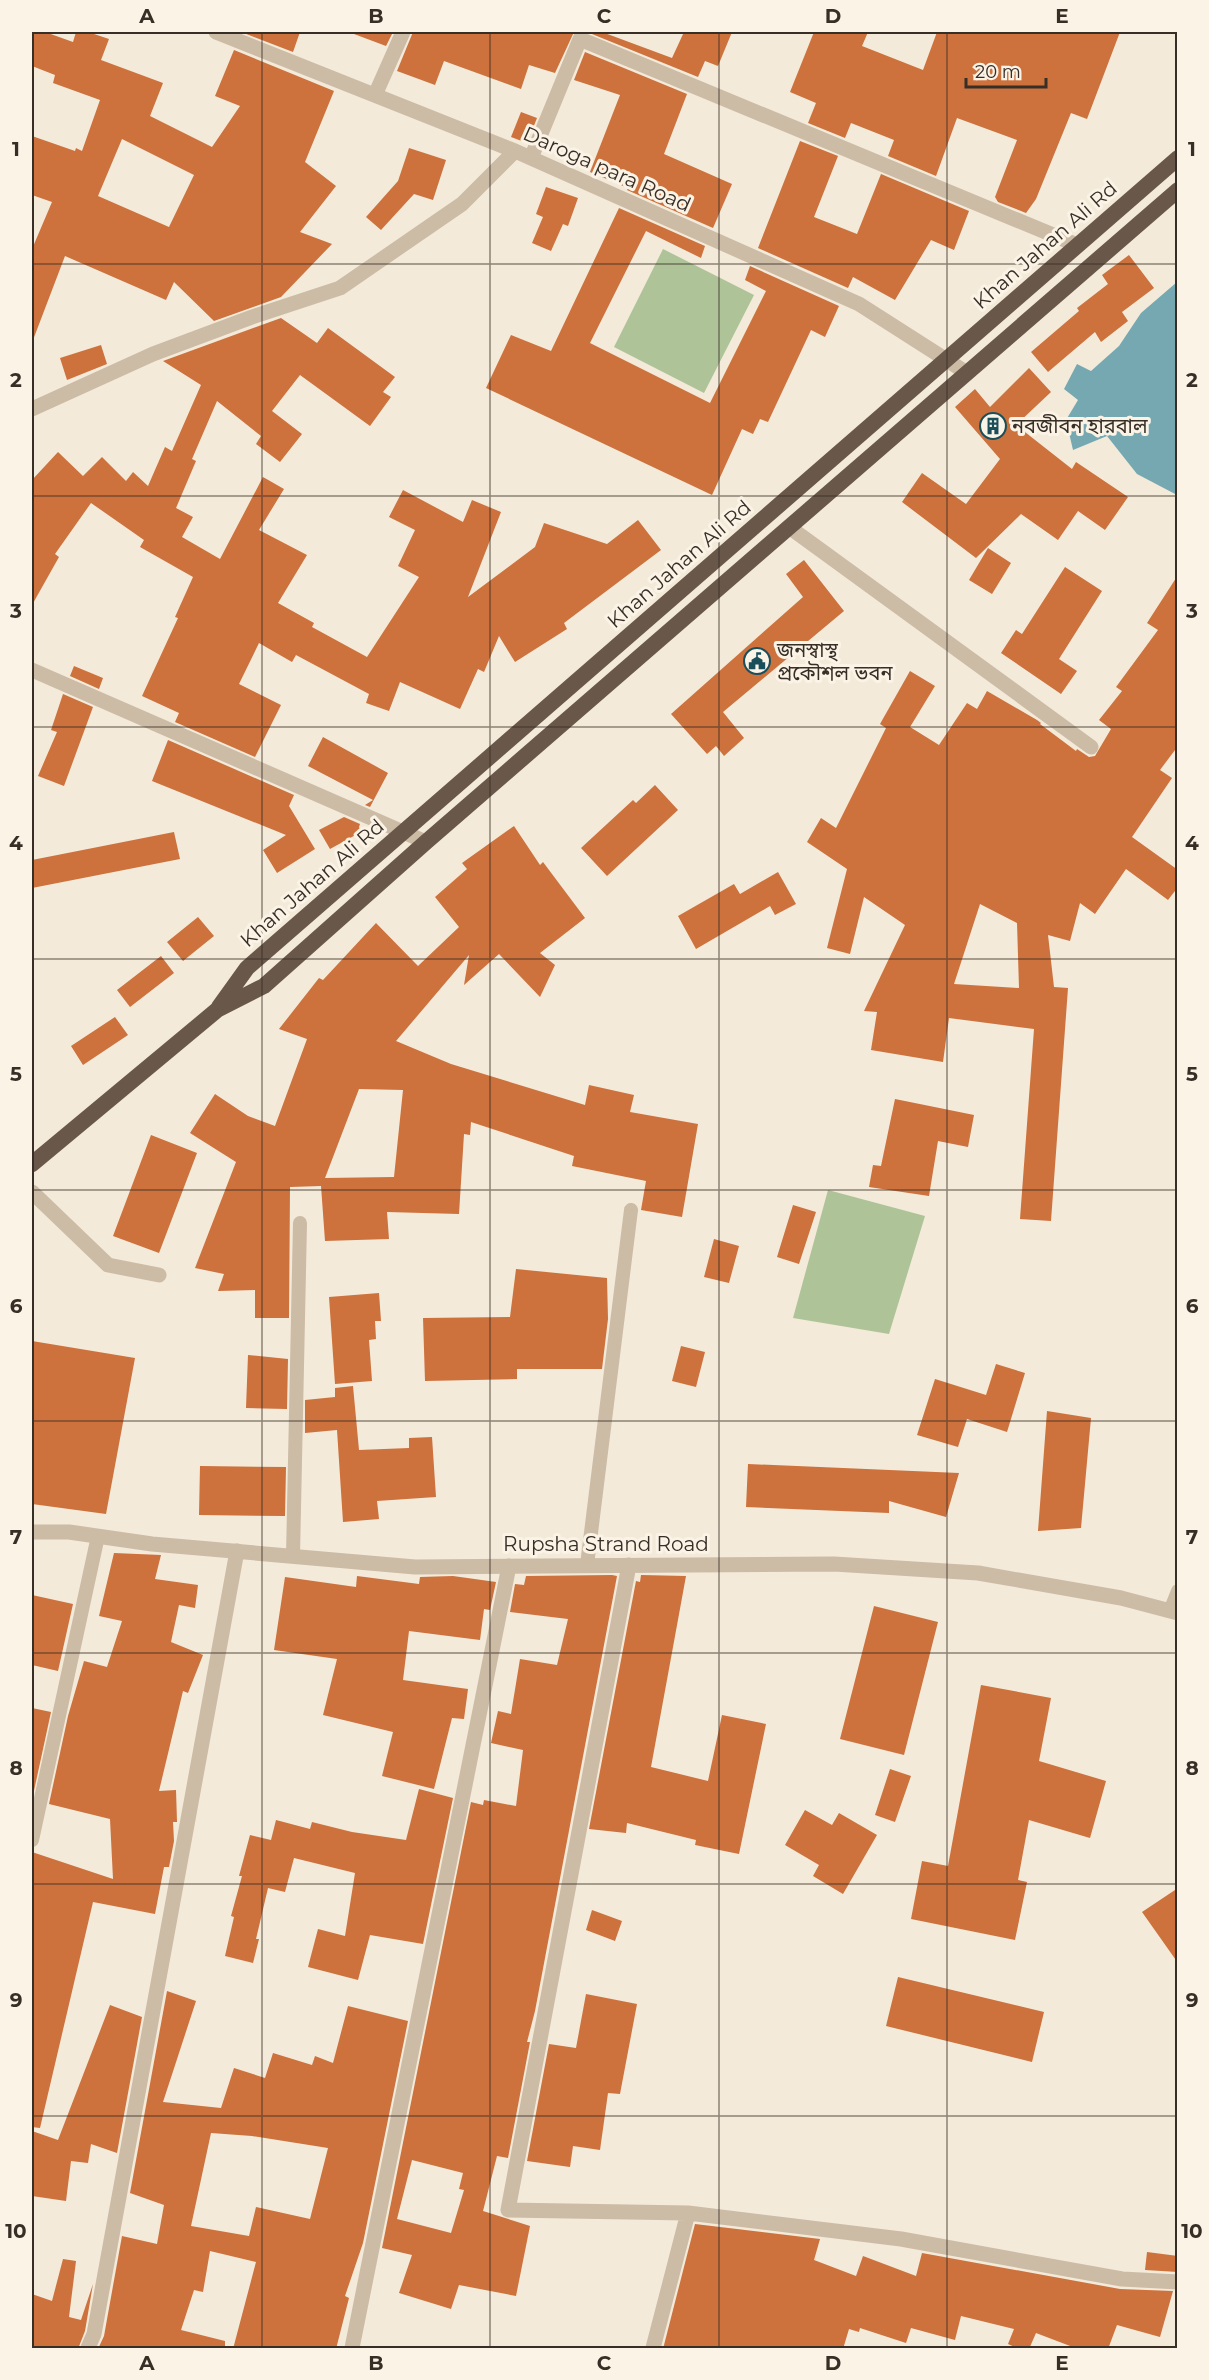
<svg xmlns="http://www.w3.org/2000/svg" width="1209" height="2380" font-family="Montserrat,'Noto Sans Bengali',sans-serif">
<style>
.green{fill:#afc398}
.water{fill:#76a8b2}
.building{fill:#cd713d;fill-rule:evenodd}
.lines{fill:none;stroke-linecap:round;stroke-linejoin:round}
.service{stroke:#ccbba5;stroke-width:14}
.minor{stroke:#ccbba5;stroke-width:15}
.tertiary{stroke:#ccbba5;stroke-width:15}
.trunk{stroke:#69584a;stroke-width:16}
.grid{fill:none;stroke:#372e26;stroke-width:1.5;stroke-opacity:0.55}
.labels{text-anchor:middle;stroke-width:6;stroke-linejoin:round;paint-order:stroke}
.street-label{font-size:20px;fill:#372e26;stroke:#faf3e6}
.poi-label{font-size:20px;fill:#372e26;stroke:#faf3e6;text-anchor:start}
.neatline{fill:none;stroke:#372e26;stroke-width:2}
.grid-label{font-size:20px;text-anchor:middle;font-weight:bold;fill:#372e26}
</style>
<rect width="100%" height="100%" fill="#f3ead9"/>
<path class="green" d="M663,249L754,295L704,393L614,347Z
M828,1190L925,1216L889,1334L793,1318Z"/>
<path class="water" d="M1177,282V495L1137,474L1107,436L1073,450L1066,420L1078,400L1064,389L1077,364L1091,371L1119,346L1141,313Z"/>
<path class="building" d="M32,32H45L73,42L76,32H88L109,39L101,60L163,83L150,116L212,147L240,106L215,96L234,50L334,91L305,162L336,186L300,232L332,244L281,297L214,321L174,282L166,300L65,256L33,340H32V249L52,202L32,195V136L75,151L76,148L82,151L100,100L53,83L55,75L32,66ZM122,139L194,175L169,227L98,196Z
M241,32H300L293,52Z
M354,32H393L386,46L354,34Z
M413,32H574L555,73L529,65L521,89L444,61L435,85L397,71Z
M587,32H602L672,58L684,32H732L718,66L705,61L698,77Z
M814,32H868L862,46L923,70L937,32H1120L1087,119L1071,113L1036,199L1026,213L998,202L995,197L1017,140L957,118L936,176L888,156L894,140L851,123L845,138L808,123L816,103L790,92Z
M585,52L687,94L664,154L732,184L713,228L627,190L628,188L590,172L620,95L574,80Z
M521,112L537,118L527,143L511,137Z
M800,141L838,156L814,217L857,234L881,174L969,211L954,250L931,240L895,300L853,277L848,288L758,248Z
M409,148L446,160L433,200L414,194L381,230L366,217L398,181Z
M546,187L578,198L568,226L563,224L551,251L532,243L543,217L536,214Z
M619,208L705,246L701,258L646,231L590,343L710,403L766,291L745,280L750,266L839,306L825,337L811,330L768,422L760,419L753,434L742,429L712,495L486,388L511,335L551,351Z
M1129,255L1154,288L1122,312L1128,321L1101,342L1095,332L1048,372L1031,352L1079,311L1077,308L1108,284L1102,275Z
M281,318L317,343L328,328L395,377L383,392L391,397L370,426L300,375L272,411L302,434L280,462L256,444L261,436L217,401L192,459L196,461L176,508L193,517L182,537L220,559L263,477L284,489L259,530L307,555L278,603L314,623L312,627L367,657L419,577L398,566L415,530L389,517L403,490L463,522L472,500L501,512L468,597L535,547L544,523L607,544L638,520L661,550L564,623L567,629L515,662L499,636L484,672L478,669L460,709L400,682L389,711L366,703L369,694L296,655L292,662L259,643L239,684L281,705L255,757L175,722L179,713L142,696L178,618L175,617L193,577L140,547L144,540L91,503L55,554L59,557L32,605V480L58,452L83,476L102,457L126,481L133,472L148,486L165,447L172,451L201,385L163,361Z
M101,345L107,364L67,380L60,358Z
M1029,368L1051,392L1016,425L1072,469L1076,462L1128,497L1105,530L1078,511L1058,540L1021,514L976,558L902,502L922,473L966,504L1000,459L955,407L975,389L990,407Z
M988,548L1011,563L992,594L969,580Z
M804,560L844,611L723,712L744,738L724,756L716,746L707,754L671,714L803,597L786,574Z
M1065,567L1102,591L1059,659L1077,671L1061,694L1001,653L1016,630L1022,634Z
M1178,575V746L1160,770L1172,778L1132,837L1178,870V887L1168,900L1126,869L1095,914L1080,903L1070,941L1048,935L1054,987L1068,988L1051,1221L1020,1219L1034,1029L949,1018L943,1062L871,1050L877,1012L864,1011L905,925L864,897L850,954L827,948L847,869L807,842L821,818L836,828L886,728L880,724L910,671L935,686L910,727L939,745L967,703L977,709L987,691L1037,720L1041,723L1040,724L1076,751L1077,749L1089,757L1095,756L1111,729L1099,720L1122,691L1116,687L1158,630L1147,623ZM980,904L1017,923L1019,988L954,984Z
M74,666L103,678L99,689L70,676Z
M63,694L93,707L64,786L38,776L57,732L51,730Z
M323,737L388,773L370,807L365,805L373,800L308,766Z
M168,740L294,795L289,806L315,849L277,873L263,850L286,835L152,781Z
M655,785L678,810L607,876L581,848L633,800L636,803Z
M344,817L360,824L359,827L361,832L330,849L319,830Z
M514,826L540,865L543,862L585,918L540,953L555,965L540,997L499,954L464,985L469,955L396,1041L451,1064L585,1105L589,1085L634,1095L630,1112L698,1124L682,1217L641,1210L646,1181L572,1166L574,1156L471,1122L470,1135L464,1134L459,1214L387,1212L389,1239L325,1241L321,1186L290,1187L289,1318H255V1290L218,1291L224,1274L195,1268L236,1162L190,1133L215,1094L248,1116L275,1126L307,1039L279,1029L319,978L323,980L376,923L418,966L459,927L435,897L467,869L462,863ZM359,1089L403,1090L394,1177L325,1178Z
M174,832L180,859L32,888V860Z
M778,872L796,904L775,915L770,906L696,949L678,916L734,884L740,894Z
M198,917L214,936L183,961L167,942Z
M161,956L174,973L130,1007L117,990Z
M115,1017L128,1035L83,1065L71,1046Z
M895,1099L974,1115L968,1147L938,1141L929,1196L869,1187L873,1165L881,1166Z
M151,1135L197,1153L159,1253L113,1236Z
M793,1205L816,1212L799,1264L777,1257Z
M714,1239L739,1246L729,1283L704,1277Z
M516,1269L607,1278L608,1319L602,1369H517V1379L425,1381L423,1318L510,1317Z
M379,1293L381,1321H375L376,1339L369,1340L372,1381L335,1384L329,1297Z
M32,1341L135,1358L106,1514L32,1504Z
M681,1346L705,1352L696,1387L672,1381Z
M248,1355L288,1359L287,1409L246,1408Z
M996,1364L1025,1373L1007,1432L967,1419L958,1447L917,1435L935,1379L986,1395Z
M353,1386L359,1450L409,1448V1438L432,1437L436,1497L377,1501L379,1519L343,1522L337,1430L305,1433V1400L335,1397V1388Z
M1047,1411L1091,1418L1081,1528L1038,1531Z
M748,1464L959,1473L946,1517L889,1501V1513L746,1507Z
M200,1466L286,1467L285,1516L199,1515Z
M114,1553L161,1555L155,1579L198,1585L195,1608L179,1605L171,1642L203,1655L188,1693L183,1691L159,1791L176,1790L177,1822H173L174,1841L169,1867H164L155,1914L93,1902L40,2128L32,2127V1852L113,1879L110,1819L49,1804L68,1716L84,1661L107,1667L122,1621L99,1616Z
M612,1575L617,1576L535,2011L527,2042H530L508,2158L497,2156L483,2211L530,2226L516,2296L459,2285L451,2309L399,2293L412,2255L382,2248L471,1802L483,1805L484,1800L516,1806L523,1750L491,1743L498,1711L511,1714L520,1659L557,1665L568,1619L510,1612L515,1584L524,1585L526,1576ZM412,2160L463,2173L459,2189L464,2190L451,2233L397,2219Z
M641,1575L686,1576L651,1767L708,1781L722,1715L766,1724L739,1854L695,1845L696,1840L627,1823L626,1833L589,1829L636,1581L640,1582Z
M357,1576L419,1584L420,1577L453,1576L496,1582L490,1610L484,1609L480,1640L409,1631L403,1680L468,1689L464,1719L452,1718L434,1789L382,1776L393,1732L323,1715L337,1659L274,1650L285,1577L356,1587Z
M32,1595L73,1604L58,1671L32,1665Z
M874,1606L938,1622L904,1755L840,1739Z
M981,1685L1051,1698L1039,1761L1106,1781L1090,1838L1029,1820L1018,1880L1027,1882L1015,1940L911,1919L922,1861L948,1866Z
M32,1708L51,1712L32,1800Z
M890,1769L911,1776L895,1822L875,1815Z
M419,1789L453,1798L423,1944L370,1935L358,1980L308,1967L318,1929L345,1936L355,1873L294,1858L285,1892L268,1888L256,1939H259L253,1963L225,1956L234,1917L231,1916L242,1876H239L250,1835L271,1840L276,1820L310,1829L312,1822L352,1832L406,1840Z
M805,1810L832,1825L839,1813L877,1835L843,1894L813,1876L819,1865L785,1845Z
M1178,1888V1963L1142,1912Z
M592,1910L622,1921L615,1941L586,1930Z
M898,1977L1044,2012L1032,2062L886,2026Z
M167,1991L196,2001L163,2102L221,2108L234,2068L265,2078L273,2053L312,2065L315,2056L333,2063L348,2006L408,2021L363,2243L345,2296L349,2298L336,2349H233L256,2262L210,2251L203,2292L194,2290L181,2330L225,2341V2349H98L104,2336L122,2236L157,2244L164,2205L130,2193ZM211,2133L252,2136L328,2148L310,2219L256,2207L249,2236L191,2226Z
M586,1994L637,2004L620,2094L608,2093L600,2150L573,2146L570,2167L527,2161L549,2044L576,2048Z
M110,2005L142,2017L117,2153L91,2144L88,2163L71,2161L66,2201L32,2196V2131L58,2140Z
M695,2224L820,2239L814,2260L856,2276L863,2256L916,2276L922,2253L1120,2289L1173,2291L1160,2337L1117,2325L1108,2349H1078L1036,2333L1029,2349H1019L1008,2344L1014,2329L961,2316L955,2340L911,2328L906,2343L860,2328L859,2332L849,2329L843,2349H663Z
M1147,2252L1178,2256V2272L1145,2270Z
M63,2259L76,2261L69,2317L81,2320L93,2284L85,2331L78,2349H32V2294L52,2301Z"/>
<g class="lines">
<path class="service" d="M293,1556L300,1223
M587,1565L631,1210
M1170,1611L1178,1591
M32,1840L98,1536"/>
<path class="minor" d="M216,32L515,151L859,304L967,373
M375,95L403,32
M531,158L580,39L1077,245
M32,409L153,354L252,317L340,288L462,204L515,151
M789,527L1091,747
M32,670L426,842
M32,1192L108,1265L159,1275
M629,1565L508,2210L688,2213
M88,2348L94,2334L237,1551
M352,2348L509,1566
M653,2348L688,2213L901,2239L1122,2279L1178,2282"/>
<path class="tertiary" d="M32,1532H69L152,1544L415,1567L834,1564L978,1573L1121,1598L1178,1613"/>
<path class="trunk" d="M219,1007L247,968L1178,158
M32,1164L217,1010L264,986L426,842L1178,190"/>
</g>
<path class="grid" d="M262,32V2348M490,32V2348M719,32V2348M947,32V2348M32,264H1178M32,496H1178M32,727H1178M32,959H1178M32,1190H1178M32,1421H1178M32,1653H1178M32,1884H1178M32,2116H1178"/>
<defs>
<symbol id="building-ring" viewBox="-11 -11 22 22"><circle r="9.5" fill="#faf3e6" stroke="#194f5b" stroke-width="1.5"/><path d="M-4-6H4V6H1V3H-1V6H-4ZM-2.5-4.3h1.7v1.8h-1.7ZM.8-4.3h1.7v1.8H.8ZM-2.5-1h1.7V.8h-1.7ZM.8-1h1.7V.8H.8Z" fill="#194f5b"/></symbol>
<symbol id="civic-ring" viewBox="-11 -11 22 22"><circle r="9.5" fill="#faf3e6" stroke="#194f5b" stroke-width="1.5"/><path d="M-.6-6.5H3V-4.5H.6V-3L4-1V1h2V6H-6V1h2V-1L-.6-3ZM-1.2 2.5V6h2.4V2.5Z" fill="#194f5b"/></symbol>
</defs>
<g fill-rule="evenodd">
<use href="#building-ring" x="978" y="411" width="30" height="30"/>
<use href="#civic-ring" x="742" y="646" width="30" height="30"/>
</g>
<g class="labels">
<g class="street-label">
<text transform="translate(607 169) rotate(24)" y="7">Daroga para Road</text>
<text transform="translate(1045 245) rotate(-41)" y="7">Khan Jahan Ali Rd</text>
<text transform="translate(679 564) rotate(-41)" y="7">Khan Jahan Ali Rd</text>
<text transform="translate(312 883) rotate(-41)" y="7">Khan Jahan Ali Rd</text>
<text x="606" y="1551">Rupsha Strand Road</text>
</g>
<g class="poi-label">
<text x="1012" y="433">নবজীবন হারবাল</text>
<text x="777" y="657">জনস্বাস্থ<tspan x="777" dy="23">প্রকৌশল ভবন</tspan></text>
</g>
</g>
<rect width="1209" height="2380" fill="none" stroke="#faf3e6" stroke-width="66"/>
<path d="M966 78v9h80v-9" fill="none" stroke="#372e26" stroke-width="3"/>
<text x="975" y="78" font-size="18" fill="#372e26" stroke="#faf3e6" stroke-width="4.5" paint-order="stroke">20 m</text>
<rect x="33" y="33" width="1143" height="2314" class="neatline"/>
<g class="grid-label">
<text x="147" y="23">A</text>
<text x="376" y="23">B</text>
<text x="604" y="23">C</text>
<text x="833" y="23">D</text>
<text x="1062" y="23">E</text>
<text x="16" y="156">1</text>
<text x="1192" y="156">1</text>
<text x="16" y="387">2</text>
<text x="1192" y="387">2</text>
<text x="16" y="618">3</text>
<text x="1192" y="618">3</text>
<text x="16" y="850">4</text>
<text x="1192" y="850">4</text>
<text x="16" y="1081">5</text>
<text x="1192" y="1081">5</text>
<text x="16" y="1313">6</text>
<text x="1192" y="1313">6</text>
<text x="16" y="1544">7</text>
<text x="1192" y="1544">7</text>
<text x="16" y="1775">8</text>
<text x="1192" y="1775">8</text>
<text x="16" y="2007">9</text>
<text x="1192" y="2007">9</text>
<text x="16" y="2238">10</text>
<text x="1192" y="2238">10</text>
<text x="147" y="2370">A</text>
<text x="376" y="2370">B</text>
<text x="604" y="2370">C</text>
<text x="833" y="2370">D</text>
<text x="1062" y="2370">E</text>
</g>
</svg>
